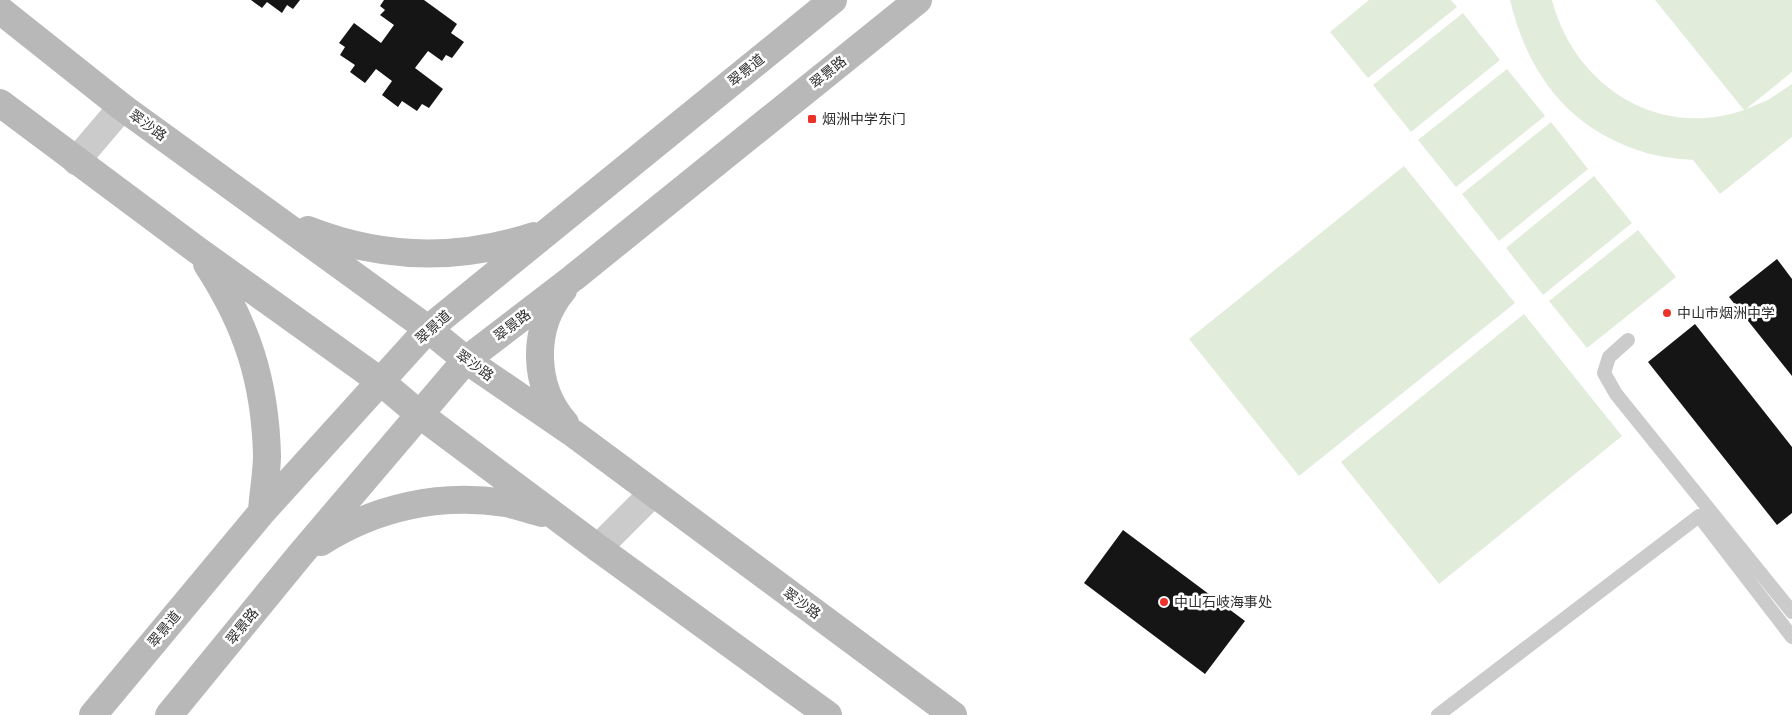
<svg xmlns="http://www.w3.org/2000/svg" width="1792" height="715" font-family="'Golos Text','Noto Sans SC',sans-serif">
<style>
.green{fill:#e2ecdb}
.building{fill:#151515}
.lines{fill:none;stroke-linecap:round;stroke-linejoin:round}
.service{stroke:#cbcbcb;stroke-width:14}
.tertiary{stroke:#cbcbcb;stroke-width:28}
.secondary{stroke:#b8b8b8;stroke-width:28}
.poi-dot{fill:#ec3329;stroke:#fff;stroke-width:2}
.labels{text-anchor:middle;stroke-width:5;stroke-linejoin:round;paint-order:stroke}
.street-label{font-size:14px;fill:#2e2e2e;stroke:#fff}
.poi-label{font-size:14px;fill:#2e2e2e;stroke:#fff;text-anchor:start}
</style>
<rect width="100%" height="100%" fill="#fff"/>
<path class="green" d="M1369,0H1451L1457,7L1368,78L1330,32Z
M1510,0H1552C1574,85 1657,140 1744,110L1655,0H1792V72L1746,109L1768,100L1792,84V137L1720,194L1693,160C1682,159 1670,158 1659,156C1576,137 1529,80 1510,0Z
M1463,13L1500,60L1411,132L1373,85Z
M1507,69L1545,116L1456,187L1418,140Z
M1551,122L1588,169L1499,241L1462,194Z
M1404,166L1515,303L1299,476L1189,339Z
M1594,176L1632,223L1543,295L1506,248Z
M1638,230L1676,277L1587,348L1549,301Z
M1524,314L1622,436L1439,584L1341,462Z"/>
<path class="building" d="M251,0H300L293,9L287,5L282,13L267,2L262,8Z
M384,0H424L457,24L451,33L464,42L452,58L446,55L442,61L428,51L415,68L443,89L429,108L422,104L417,111L402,101L398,107L382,95L392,81L376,69L365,83L350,72L355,65L340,55L345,47L339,43L354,23L381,43L394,25L380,15L385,10L380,6Z
M1777,259L1792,279V376L1729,297Z
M1695,324L1792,447V513L1777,525L1648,362Z
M1123,530L1245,621L1205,674L1084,583Z"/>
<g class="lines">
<path class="service" d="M1628,340L1609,357L1604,373L1616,394L1792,612
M1438,715L1699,516L1792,637"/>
<path class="tertiary" d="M76,161L122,107
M598,548L653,493"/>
<path class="secondary" d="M0,10L122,107L428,329L466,360L574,434L953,715
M0,103L197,250L380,381L419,414L598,548L828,715
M308,230C382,259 458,261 534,236
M207,264C247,325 265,381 267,455C267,473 263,493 262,512
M563,290C531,328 533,387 565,423
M321,542C376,507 440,493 505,503C517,505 530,510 542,513
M93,715L262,512L428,329L833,0
M169,715L300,555L466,360L573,278L918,0"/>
</g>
<g class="poi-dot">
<rect x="807" y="114" width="10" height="10" rx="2.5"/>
<circle cx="1667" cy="313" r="5"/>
<circle cx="1164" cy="602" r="5"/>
</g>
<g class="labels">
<g class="street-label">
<text transform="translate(746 70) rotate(-39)" y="5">翠景道</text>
<text transform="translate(828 72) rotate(-39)" y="5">翠景路</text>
<text transform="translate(148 125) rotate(36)" y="5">翠沙路</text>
<text transform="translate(512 325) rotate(-37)" y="5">翠景路</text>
<text transform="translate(433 327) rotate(-42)" y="5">翠景道</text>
<text transform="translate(475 365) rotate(36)" y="5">翠沙路</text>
<text transform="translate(802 603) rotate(36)" y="5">翠沙路</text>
<text transform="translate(242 626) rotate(-51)" y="5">翠景路</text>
<text transform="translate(164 629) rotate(-50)" y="5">翠景道</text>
</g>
<g class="poi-label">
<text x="822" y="124">烟洲中学东门</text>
<text x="1677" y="318">中山市烟洲中学</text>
<text x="1174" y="607">中山石岐海事处</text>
</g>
</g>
</svg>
